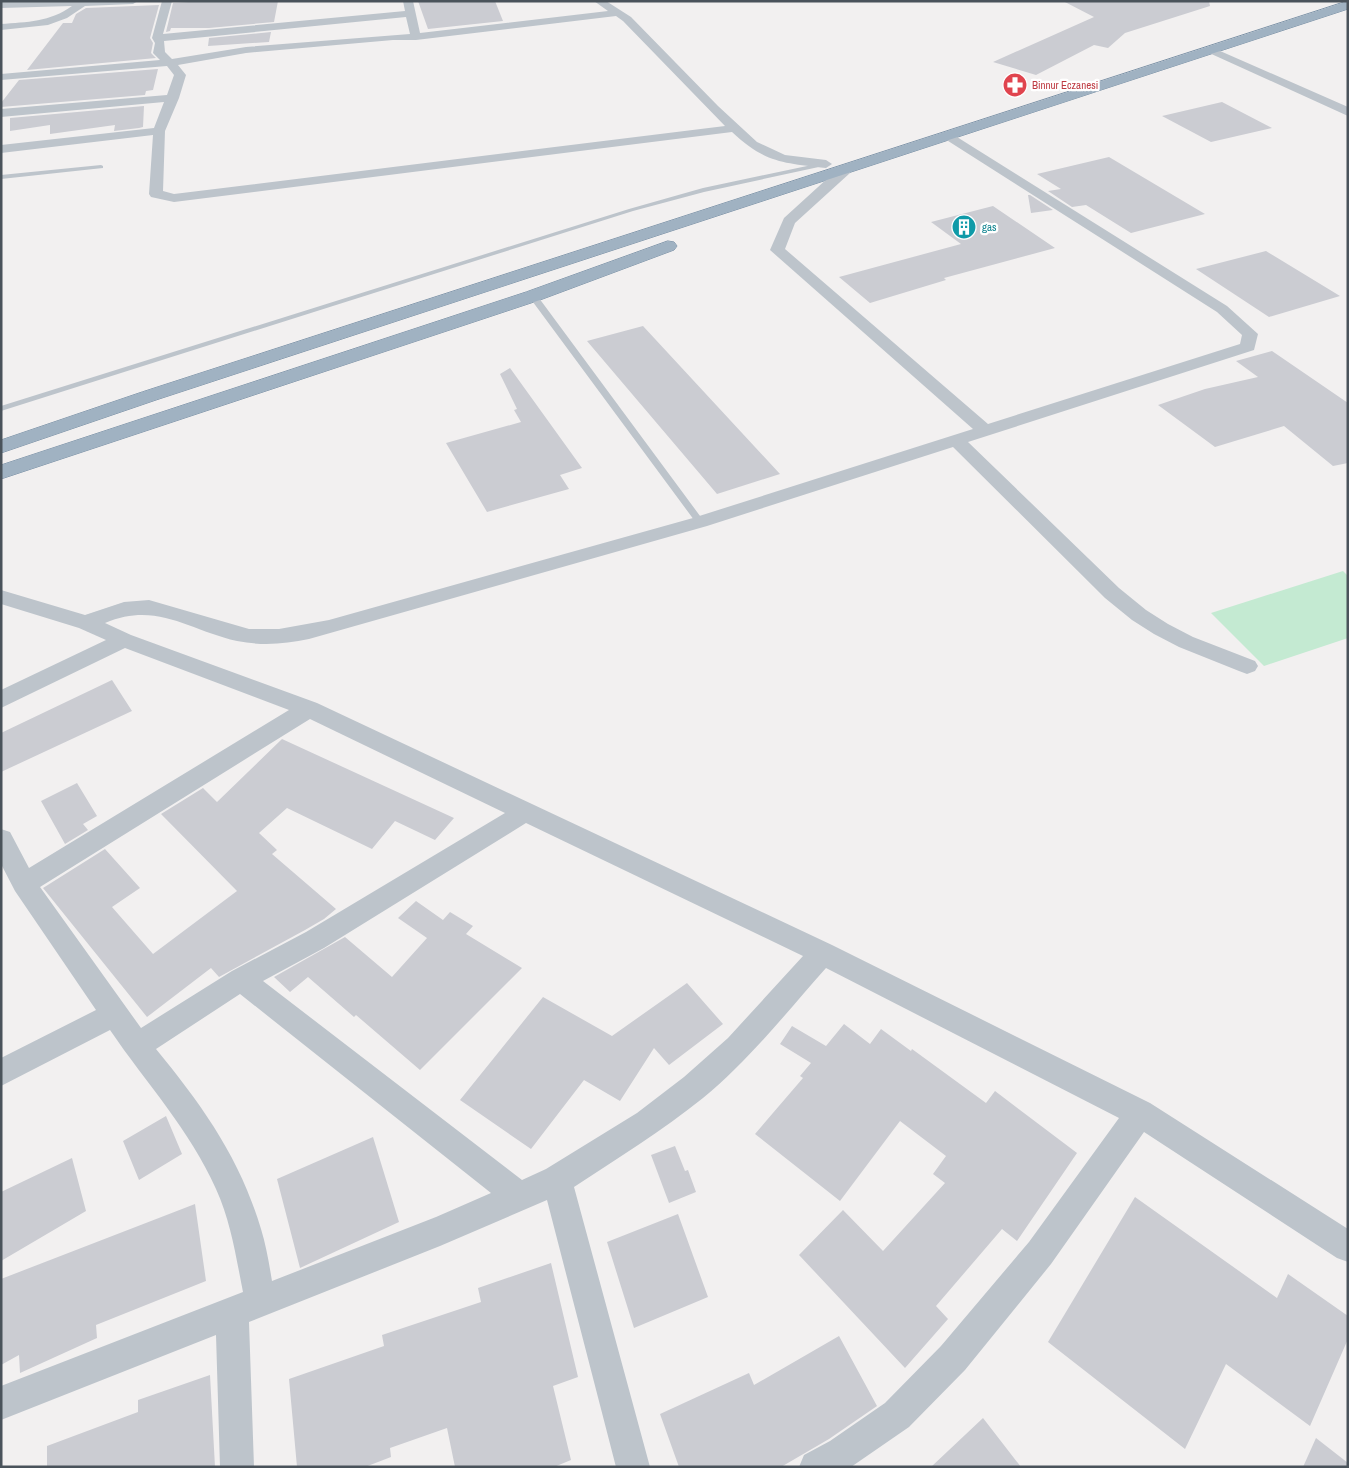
<svg xmlns="http://www.w3.org/2000/svg" width="1349" height="1468" font-family="'Archivo Narrow',sans-serif">
<style>
.green{fill:#c4ead2}
.building{fill:#cbccd2}
.lines{fill:none;stroke-linecap:round;stroke-linejoin:round}
.trunk-casing{stroke:#798fa4;stroke-width:1}
.service{fill:#bdc4cb;fill-rule:evenodd}
.minor{fill:#bdc4cb;fill-rule:evenodd}
.trunk{fill:#a0b2c2;fill-rule:evenodd}
.labels{text-anchor:middle;stroke-width:4.5;stroke-linejoin:round;paint-order:stroke}
.far-health-label{font-size:11px;fill:#be3a42;stroke:#fff;text-anchor:start}
.far-culture-label{font-size:11px;fill:#0d838f;stroke:#fff;text-anchor:start}
</style>
<rect width="100%" height="100%" fill="#f2f0f0"/>
<path class="green" d="M1343,571L1348,576V638L1264,666L1211,613Z"/>
<path class="building" d="M205,1H278L274,22L209,28H171L170,31L166,32L173,3Z
M418,1H495L503,21L428,29Z
M1063,1H1209L1210,6L1125,33L1108,48L1094,45L1036,75L993,62L1094,17Z
M159,5L150,38L153,43L151,53L156,58L27,70L63,23H72L76,14L86,8Z
M271,32L269,42L208,46L209,38Z
M158,69L153,90L146,91L145,95L1,107V103L19,80Z
M1222,102L1272,128L1211,142L1162,116Z
M144,106L143,127L139,128L114,131L115,125L50,134V125L10,131V118Z
M1109,157L1205,214L1131,233L1086,205L1072,207L1048,191L1061,189L1037,174Z
M1028,195H1030L1053,210L1031,213Z
M993,206L1055,248L944,278L946,280L870,303L839,277L961,244L931,222Z
M1266,251L1340,296L1269,317L1196,269Z
M643,326L780,474L717,494L587,341Z
M1272,351L1348,403V463L1333,466L1284,426L1215,447L1158,405L1205,389L1258,377L1236,361Z
M510,368L582,468L560,475L569,489L487,512L446,443L521,422L514,410L517,409L500,374Z
M112,680L132,711L1,772V733Z
M282,739L454,818L435,840L395,821L372,849L287,808L259,833L277,850L272,854L336,909L324,919L305,930L219,977L211,968L147,1017L43,888L105,849L140,888L112,907L153,954L237,891L161,814L203,788L217,802Z
M77,783L97,816L83,824L88,830L65,844L41,801Z
M416,901L443,920L450,912L473,926L466,934L522,968L420,1070L356,1015L354,1017L308,977L290,992L274,977L345,937L392,977L427,938L398,918Z
M687,983L723,1024L669,1065L654,1048L620,1101L584,1080L531,1149L460,1100L543,997L612,1036Z
M844,1024L870,1044L881,1029L911,1051L912,1049L986,1103L995,1091L1077,1153L1017,1241L1002,1229L936,1306L948,1319L905,1368L799,1255L843,1210L883,1251L945,1183L933,1174L946,1156L900,1121L840,1201L755,1134L803,1078L800,1076L811,1063L780,1044L792,1026L826,1046Z
M166,1116L182,1154L139,1180L123,1141Z
M373,1137L399,1222L300,1268L277,1179Z
M675,1146L685,1171L688,1170L696,1192L669,1203L651,1155Z
M72,1158L86,1211L1,1261V1192Z
M1135,1197L1277,1298L1288,1274L1348,1316V1339L1310,1426L1226,1364L1185,1449L1048,1342Z
M195,1204L206,1281L96,1325L97,1338L20,1373L19,1355L1,1365V1279Z
M678,1214L708,1297L634,1328L607,1242Z
M551,1263L578,1377L553,1386L571,1460L554,1467H455L447,1428L390,1448L391,1457L365,1467H297L289,1379L384,1346L382,1335L481,1302L478,1288Z
M839,1336L877,1406L829,1439L781,1467H679L660,1414L749,1373L754,1385Z
M210,1375L215,1467H47V1446L138,1412V1400Z
M983,1418L1021,1467H931Z
M1316,1438L1348,1463V1467H1303Z"/>
<g class="lines">
<defs>
<path id="trunk" d="M1348,1V9L156,400L1,453V440L142,392Z
M668,241L674,242L677,246L674,250L540,300L1,479V465L526,292Z"/>
</defs>
<use href="#trunk" class="trunk-casing"/>
<path class="service" d="M826,162L829,164L828,165L704,192L633,211L1,411V406L629,209L703,188Z
M101,165L103,166V168L1,179V175Z
M530,294H536L703,520V524H697L530,298Z"/>
<path class="minor" d="M138,1L133,4L85,6L67,18L48,25L1,30V24C27,22 50,22 72,6L1,8V2Z
M162,1H172L163,34L405,11L403,1H413L420,33L608,11L594,1H606L631,17L718,106L757,142L785,155L826,160L832,164L826,168C783,163 765,163 732,132L174,202L151,197L149,194L153,135L1,153V145L154,128L164,102L1,117V109L167,95L174,75L167,66L1,80V74L160,60L153,53L155,43L152,38ZM616,16L623,21L725,126L174,194L163,191L165,131L179,98L186,75L178,65L246,53L393,40H416ZM406,17L410,34L246,47L172,59L165,52L164,41Z
M1211,47L1348,107V116L1207,52L1206,50Z
M949,132L1227,306L1258,334L1254,350L968,442L1119,588L1146,610L1168,624L1193,637L1255,661L1258,666L1255,671L1247,674L1239,671L1179,647L1154,634L1132,620L1105,598L953,447L707,526L309,639C285,644 262,646 237,641C188,630 157,601 105,623L131,635L317,703L832,945L1150,1103L1348,1229V1262L1337,1258L1144,1132L1051,1264L965,1370L909,1427L851,1467H799L804,1455L830,1441L885,1403L941,1346L1029,1242L1119,1118L826,968C787,1012 749,1060 703,1098C662,1131 618,1158 574,1187L650,1467H616L547,1200L440,1246L249,1322L254,1467H220L216,1335L1,1420V1386L243,1292C236,1257 231,1222 216,1189C190,1130 146,1083 110,1030L1,1086V1058L96,1010L15,891L1,864V829L10,832L29,868L289,710L125,648L1,708V690L106,640L79,628L1,604V590L85,615L124,602L149,600L249,629H279L329,620L693,518L973,429L770,250L784,218L840,167L845,166L851,170L850,173L795,223L785,249L988,424L1240,344L1242,335L1217,312L945,139L943,136ZM310,719L505,813L306,932L232,971L141,1028L40,887ZM526,823L803,956L728,1038L684,1077L637,1113L546,1169L522,1180L263,981L324,948ZM240,994L491,1193L436,1217L272,1281C269,1263 266,1245 261,1229C240,1158 202,1105 156,1049Z"/>
<use href="#trunk" class="trunk"/>
</g>
<defs>
<symbol id="pharmacy-disc" viewBox="-11 -11 22 22"><circle r="9.5" fill="#e0444e" stroke="#fff"/><path d="M-2-6h4v4h4v4h-4v4h-4v-4h-4v-4h4Z" fill="#fff"/></symbol>
<symbol id="building-disc" viewBox="-11 -11 22 22"><circle r="9.5" fill="#0f9aa8" stroke="#fff"/><path d="M-4-6H4V6H1V3H-1V6H-4ZM-2.5-4.3h1.7v1.8h-1.7ZM.8-4.3h1.7v1.8H.8ZM-2.5-1h1.7V.8h-1.7ZM.8-1h1.7V.8H.8Z" fill="#fff"/></symbol>
</defs>
<g fill-rule="evenodd">
<use href="#pharmacy-disc" x="1001" y="71" width="28" height="28"/>
<use href="#building-disc" x="950" y="213" width="28" height="28"/>
</g>
<g class="labels">
<g class="far-health-label">
<text x="1032" y="89">Binnur Eczanesi</text>
</g>
<g class="far-culture-label">
<text x="982" y="231">gas</text>
</g>
</g>
<rect width="1349" height="1468" fill="none" stroke="#4a535b" stroke-width="5"/>
</svg>
